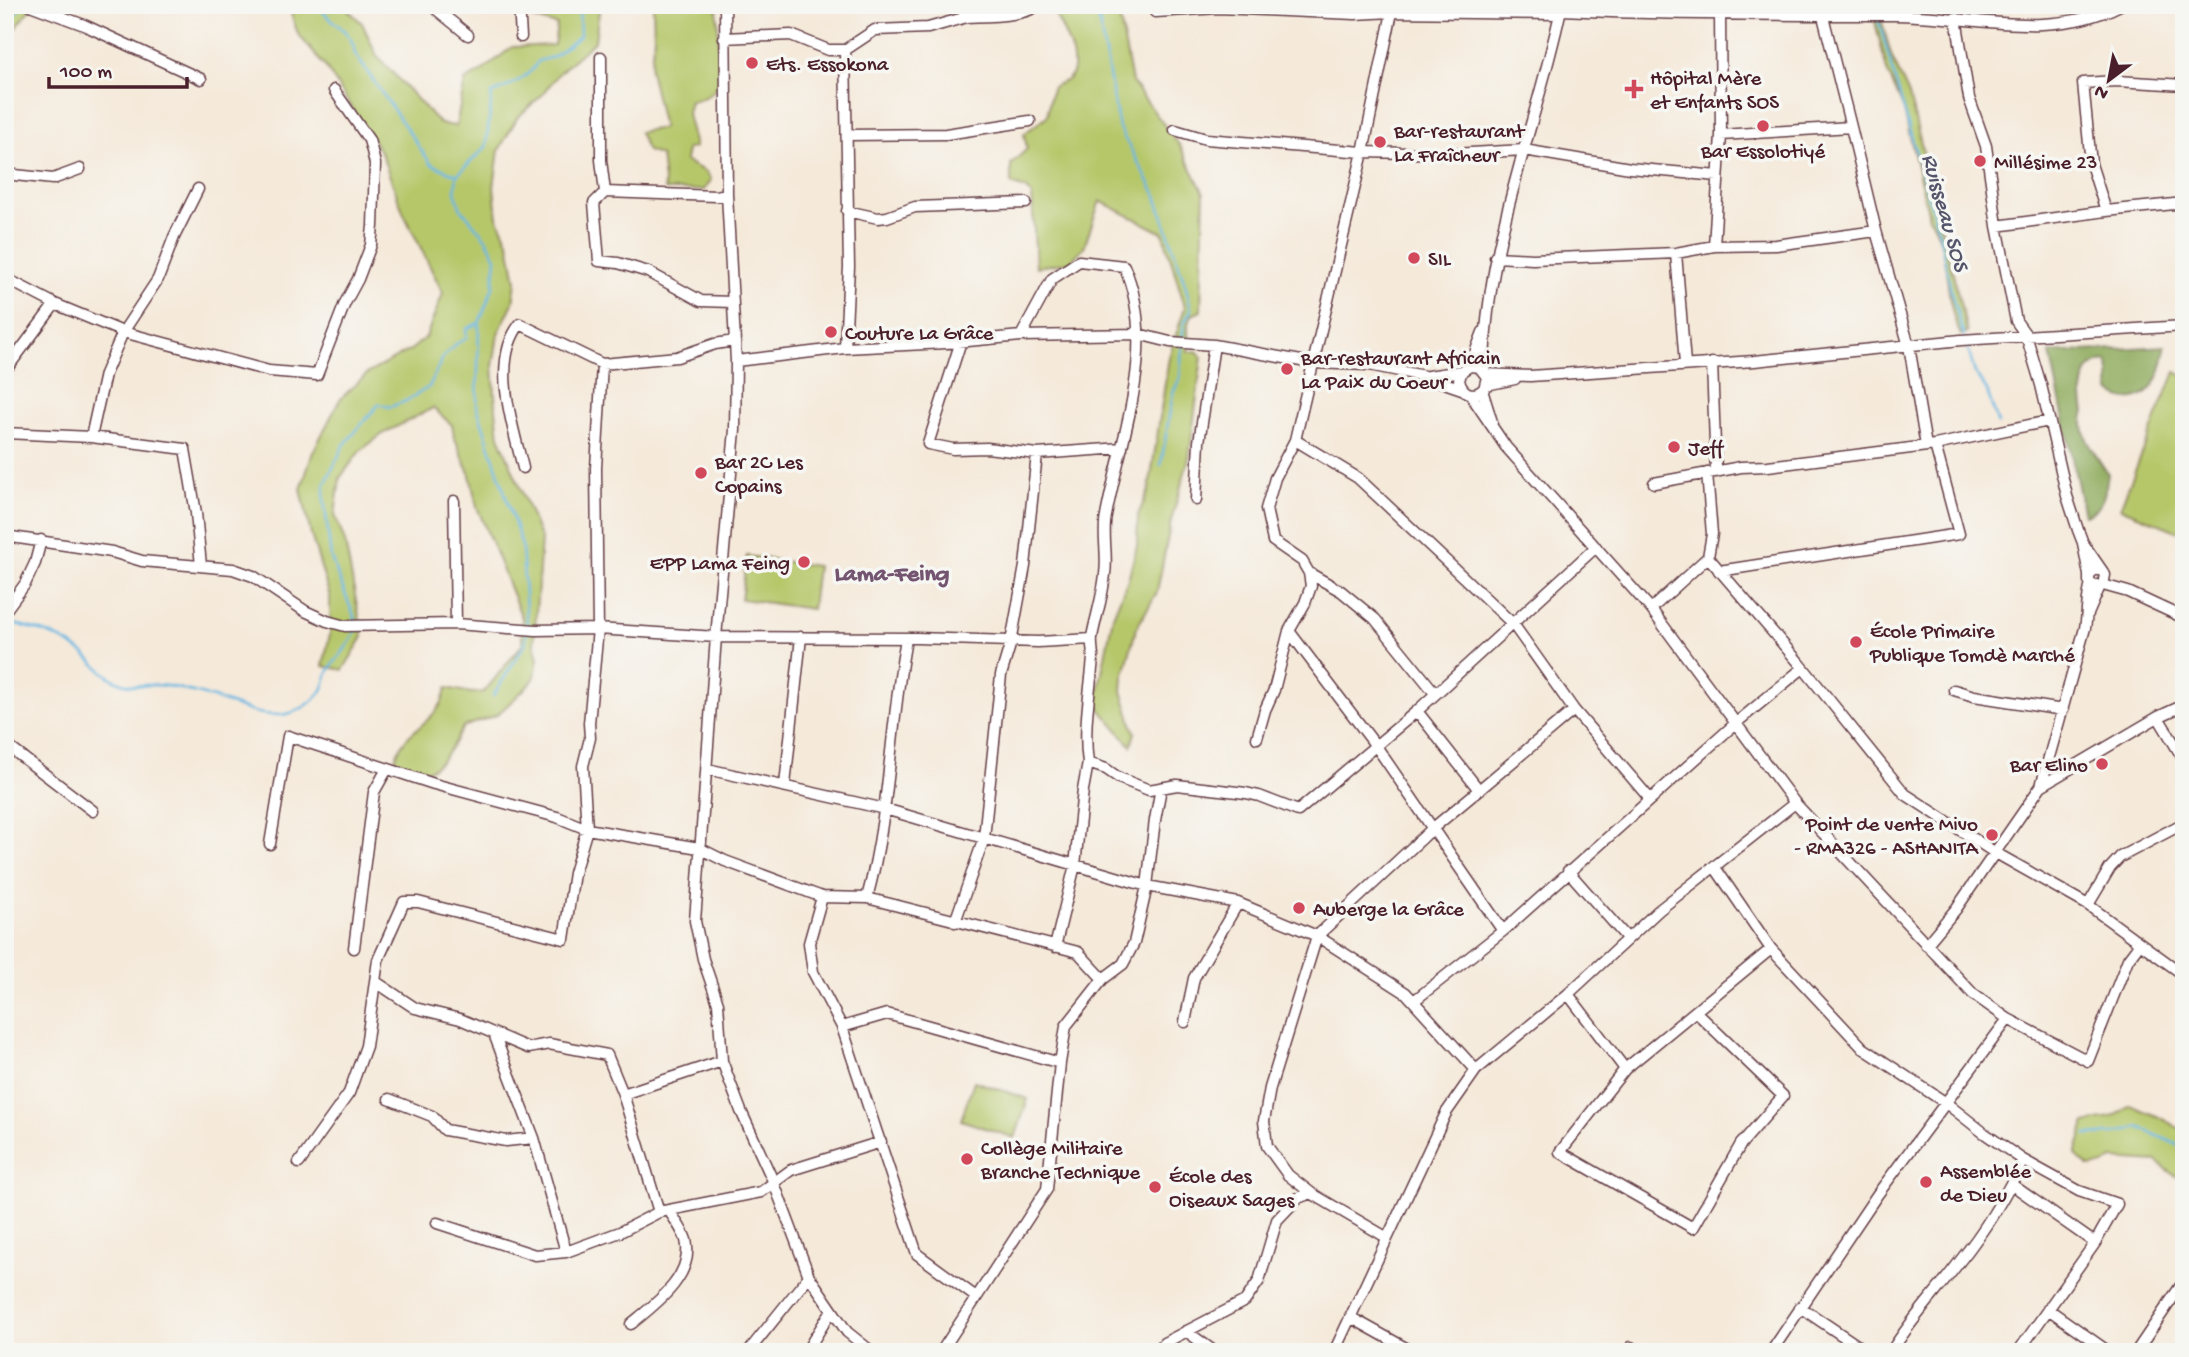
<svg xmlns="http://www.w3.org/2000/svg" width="2189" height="1357" font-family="'Gochi Hand',sans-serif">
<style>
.green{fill:#b6c76a;stroke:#80734a;stroke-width:2}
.forest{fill:#90ac5e;stroke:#6d6644;stroke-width:2}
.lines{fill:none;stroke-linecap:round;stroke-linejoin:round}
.stream{stroke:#68b7e2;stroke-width:2.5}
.minor-casing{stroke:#643d45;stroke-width:13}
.minor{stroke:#fff;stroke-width:10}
.poi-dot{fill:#d1495b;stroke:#f6f6f2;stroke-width:2.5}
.labels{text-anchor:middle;stroke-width:7;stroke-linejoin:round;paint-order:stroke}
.poi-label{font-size:21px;fill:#4a1f2b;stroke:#f6f6f2;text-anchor:start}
.water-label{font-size:23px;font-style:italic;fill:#54546b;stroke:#f6f6f2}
.quarter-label{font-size:24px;font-weight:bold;fill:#745571;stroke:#f6f6f2}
</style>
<rect width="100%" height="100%" fill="#f6f6f2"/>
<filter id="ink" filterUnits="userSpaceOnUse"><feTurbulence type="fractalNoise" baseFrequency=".0143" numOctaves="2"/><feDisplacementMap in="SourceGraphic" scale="14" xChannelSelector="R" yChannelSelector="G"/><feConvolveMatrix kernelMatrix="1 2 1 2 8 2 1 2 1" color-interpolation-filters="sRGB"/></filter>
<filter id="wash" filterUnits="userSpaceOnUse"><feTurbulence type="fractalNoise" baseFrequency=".00686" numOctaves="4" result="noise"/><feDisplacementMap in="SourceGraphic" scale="28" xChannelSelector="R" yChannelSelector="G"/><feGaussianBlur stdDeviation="1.57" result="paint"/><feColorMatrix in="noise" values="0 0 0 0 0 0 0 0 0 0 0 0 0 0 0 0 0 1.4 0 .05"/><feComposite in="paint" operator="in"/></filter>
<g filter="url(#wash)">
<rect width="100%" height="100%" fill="#f5e9d9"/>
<path class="green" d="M5,5H33L5,43Z
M288,5H343L362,23L377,56L440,124L456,126L465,81L482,71L512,47L554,45L557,25L531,18L528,5H600L595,41L560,72L542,95L517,118L499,150L494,187L497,217L509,243L516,281L513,303L498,334L493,366L496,409L499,436L541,539L534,644L538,658L535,677L531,683L497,715L463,727C448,754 429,791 394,762C404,729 426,729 441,704C443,700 445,693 447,688L471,693L484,692L522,645V618L477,507L470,475L454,436L452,425L433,408L384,433L360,451L340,478L335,515L345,542L363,637L343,670L323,666L330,634V597L311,535L301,489L313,452L340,399L368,373L412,349L426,337L443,293L404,214L381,153L327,69L298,34Z
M653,5H717L720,81L712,93L701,99L690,101L687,113L695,147L687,149L685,161L706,172L711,180L704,190H665L661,156L647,151L639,132L663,128L650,70L654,38Z
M1051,5H1114L1120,20L1132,82L1180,146L1204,193L1201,311L1192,315L1188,323V352L1197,351L1202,357L1189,458L1171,521L1157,592L1136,629L1123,678L1122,691L1135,733L1131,746L1100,709L1097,697L1113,616L1128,579L1137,546L1138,515L1149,490L1169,357L1185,307L1163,233L1100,201L1084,247L1070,262L1036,267L1032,195L1025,189L1011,184V164L1027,149L1024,134L1047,116L1052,88C1056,84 1063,83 1067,80C1086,65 1057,21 1051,5Z
M1871,5H1877L1892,58L1909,95L1966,327L1967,333L1961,335C1942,299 1952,248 1929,217L1903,107L1887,71Z
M2175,372L2184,376V534L2120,508Z
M747,556L817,566L812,609L741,599Z
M974,1081L1028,1099L1015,1138L961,1120Z
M2130,1105L2157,1116L2184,1131V1182L2157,1162L2112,1159L2104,1165L2089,1167L2076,1155L2085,1123L2115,1116Z"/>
<path class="forest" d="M2165,346C2165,376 2144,416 2110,392C2108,381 2111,371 2107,361C2079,364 2081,391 2085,412C2076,433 2098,457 2108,474C2106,490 2103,512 2084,515L2050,353Z"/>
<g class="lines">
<path class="stream" d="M318,5C330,25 352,27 355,54L431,164L457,175
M1096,5L1119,128L1155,193L1186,287L1191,310L1184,323L1182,338
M1873,5L1876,13
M1878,19L1939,233L1952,295L1964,337
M5,25L23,5
M1966,343L1975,373L1987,391L1998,424
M1161,465L1173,393L1180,378L1182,345
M5,622C39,630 54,632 83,653C94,662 102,673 115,680C133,689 140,684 156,685C168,685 181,689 193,692C238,702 281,738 320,693C326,686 325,676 330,669C340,653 348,649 356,630
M357,624L331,558L324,497L325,484L344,445L379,404L390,407L406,401L429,387L443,357L456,344L467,338L466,329L479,323
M527,626L522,546L477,407L479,323L493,287L496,258L487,240L460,207L455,191L457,175L486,147L492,94C508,86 530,78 538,61L553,57L580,36L579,5
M493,696L525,644L527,632
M2086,1135L2113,1134L2138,1127L2178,1145L2184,1154"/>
</g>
</g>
<g filter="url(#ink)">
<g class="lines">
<defs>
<path id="minor" d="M30,5L84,25L201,79
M431,5L468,35
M519,5L521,37
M725,5L727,194L736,361L735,430L716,637L695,921L703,959L718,1003L722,1061L741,1111L774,1183L809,1276L847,1332L872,1352
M1561,10C1671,15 1780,15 1890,15C1965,14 2048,42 2120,5
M1155,12L1219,8L1355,14L1392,12L1560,14
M1720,15L1721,135
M1823,16L1851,127
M967,17C985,16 1024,17 1038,5
M1956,18L1969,98L1986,146L1997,226L2016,321L2026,335L2041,385L2067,496L2078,530L2083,543L2105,575L2103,585L2093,586L2089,581V575L2094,570H2101
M724,38L791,35L828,50H845
M601,57V160L605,192
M2184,85L2117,81L2083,83L2091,164L2106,211L2184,203
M1175,130L1206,139L1363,152L1392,12
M848,135L946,134L1030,121
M5,174L53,179L80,169
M727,194L716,196L605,192L594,203L599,261L618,263L648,272L701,301L732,302
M847,211L878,218L887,217L915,207L1026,203
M1997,226L2106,211
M1714,246L1721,135L1851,127L1876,231L1909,346L1926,446
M1676,253L1685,364
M1495,257L1533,259L1676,253L1714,246L1776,245L1876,231
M5,278L55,304L123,332L269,371L317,375L345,303L358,279L371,245L373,226L375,164L372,151L369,140L334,90
M1021,336L1052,279L1079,261L1124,266C1159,346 1121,436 1106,516C1102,535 1108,555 1105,574C1103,596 1096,616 1092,637C1091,644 1093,651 1093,658C1090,694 1083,727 1088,763L1106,769L1119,778L1149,790L1177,785L1246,793L1259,796L1298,811L1417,711L1596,547
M961,341L928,444L953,449L987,448L1037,454L1122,448
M845,348L849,267L845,50L875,30L928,28L967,17L961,5
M736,361L845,348L946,343L1021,336L1138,334L1170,342L1214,345L1312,363L1369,365L1424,376L1462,389
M1712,363L1716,472
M1470,366L1479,367L1487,377L1484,389C1473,398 1462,394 1459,380L1462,371L1470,366L1483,332
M5,371L55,304
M1484,371C1485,246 1535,130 1561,9
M1485,374L1530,376L1754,361L1961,340L2184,326
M1428,376L1462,371
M1486,385L1515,379
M1482,390L1492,422
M5,433L91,437L185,449L196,513L201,566
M91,437L105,374L123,332L158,279L174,237L198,189
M1295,440L1358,478L1513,624L1574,710L1650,799
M523,468C513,426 490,362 520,324L602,364L677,357L715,344L734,341
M1654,483L1741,467L1768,466L1935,445L2049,421
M1196,500L1199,442L1214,345
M454,501L456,624
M5,536L112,552L142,561L233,569L253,576L305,611L327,621L345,626L456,624L536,630L598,629L716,637L917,638L1038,642L1092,639
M2083,543L2089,575
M1708,557L1801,665L1905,794L1994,852L2088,905L2184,975
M1719,571L1959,534L1935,445
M2103,585L2128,592L2184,618
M1651,609L1708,557L1712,534L1707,473
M5,611L25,584L35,563L41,540
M2088,614L2100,586
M1289,631L1376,746L1503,931
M1954,690L1974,696L2063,710
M1435,693L1375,619L1341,591L1309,573L1302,561L1273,541L1266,509L1275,478L1295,440L1363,152L1453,154L1524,150L1630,168L1718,176
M2158,717L2184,760
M1257,738L1265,710L1274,690L1289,631L1305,603L1311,586L1309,573
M5,744L93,811
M707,769L885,809L1147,886L1238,903L1317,936L1406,993L1476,1070
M785,785L801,637
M2041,786L2158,717L2184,705
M1479,790L1574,710
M270,844L288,736L434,784L557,817L587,829L699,848L725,861L822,897L867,898L1078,952L1103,979
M1714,866L1771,949L1863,1048L1946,1103L1984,1133L2023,1160C2006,1195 1985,1230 1960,1261C1937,1292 1911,1319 1891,1352
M1568,871L1627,938
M822,897L809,943L813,972L842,1027L917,1254L976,1297
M867,898C890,813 890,725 906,639
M2088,905L2110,868L2120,857L2184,823
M955,922L984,838L1001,675L1011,642L1025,566L1037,454
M1926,945L1956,909L2041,786L2085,628C2088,613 2086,599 2091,584
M1055,947L1075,865L1083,790L1088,763
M354,948L374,792L387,769
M376,982L415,1008L460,1019L528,1048L549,1044L607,1055L623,1094L659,1212
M1568,994L1625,1069
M1415,1000L1503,931L1736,723L1803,668
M1696,1012L1783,1096L1741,1144L1693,1228L1560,1152L1625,1069L1771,949
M2008,1019L2088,1061L2128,959L2140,943
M1185,1022L1194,978L1238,903
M842,1027L887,1014L1060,1063
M494,1034L534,1138L566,1252
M623,1094L722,1061
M389,1099L432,1116L445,1130L506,1141L534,1138
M2023,1160L2079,1191L2117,1204L2095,1243
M299,1163L349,1093L366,1046L378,960L404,902H418L564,939L574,873L587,829L583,766L590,738L589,723L598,629L596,468L602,364
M2011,1184L2095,1243L2018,1352
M437,1223L535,1255L566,1252L620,1232L659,1212L761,1192L791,1170L881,1142
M1386,1237L1311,1193L1288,1175L1267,1146L1264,1121L1270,1088L1317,936L1432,829L1479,790L1417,711
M1800,1307L1867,1352
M2048,1309L2109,1352
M1350,1317L1413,1352
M631,1324C654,1305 695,1276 686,1240C683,1230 674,1219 669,1210
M1186,1331L1215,1352
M748,1352L809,1276
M806,1352L832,1310
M941,1352L1047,1189L1060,1063L1066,1026L1103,979L1123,964L1134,943L1147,886L1155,820L1161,788
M1155,1352L1164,1343L1245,1301L1259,1281L1277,1220L1298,1198L1311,1193
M1334,1352L1446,1113L1476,1070L1568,994L1659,910L1795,803L1651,609L1506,447L1470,394
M1629,1352L1631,1347
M1771,1352L1877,1195L2008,1019L1973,994L1795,803
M2136,1352L2184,1281"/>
</defs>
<use href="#minor" class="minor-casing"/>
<use href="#minor" class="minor"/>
</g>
</g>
<g class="poi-dot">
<circle cx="752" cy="63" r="7"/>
<path d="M1630.5 78.5h7v7h7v7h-7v7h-7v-7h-7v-7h7z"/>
<circle cx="1763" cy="126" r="7"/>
<circle cx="1380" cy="142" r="7"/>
<circle cx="1980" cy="161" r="7"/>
<circle cx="1414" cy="258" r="7"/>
<circle cx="831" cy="332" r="7"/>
<circle cx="1287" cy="369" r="7"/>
<circle cx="1674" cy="447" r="7"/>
<circle cx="701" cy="473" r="7"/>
<circle cx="804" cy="562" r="7"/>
<circle cx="1856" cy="642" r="7"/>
<circle cx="2102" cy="764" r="7"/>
<circle cx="1992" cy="835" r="7"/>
<circle cx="1299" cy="908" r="7"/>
<circle cx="967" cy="1159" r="7"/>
<circle cx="1926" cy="1182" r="7"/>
<circle cx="1155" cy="1187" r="7"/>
</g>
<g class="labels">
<g class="poi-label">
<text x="766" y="70">Ets. Essokona</text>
<text x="1650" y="84">Hôpital Mère<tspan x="1650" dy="24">et Enfants SOS</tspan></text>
<text x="1394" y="137">Bar-restaurant<tspan x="1394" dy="24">La Fraîcheur</tspan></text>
<text x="1763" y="157" text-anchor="middle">Bar Essolotiyé</text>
<text x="1994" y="168">Millésime 23</text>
<text x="1428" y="265">SIL</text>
<text x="845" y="339">Couture La Grâce</text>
<text x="1301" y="364">Bar-restaurant Africain<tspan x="1301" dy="24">La Paix du Coeur</tspan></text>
<text x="1688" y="454">Jeff</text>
<text x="715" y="468">Bar 2C Les<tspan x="715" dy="24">Copains</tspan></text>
<text x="790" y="569" text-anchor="end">EPP Lama Feing</text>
<text x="1870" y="637">École Primaire<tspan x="1870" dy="24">Publique Tomdè Marché</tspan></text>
<text x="2088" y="771" text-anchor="end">Bar Elino</text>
<text x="1978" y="830" text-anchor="end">Point de vente Mivo<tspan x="1978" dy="24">- RMA326 - ASHANITA</tspan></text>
<text x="1313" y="915">Auberge la Grâce</text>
<text x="981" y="1154">Collège Militaire<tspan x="981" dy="24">Branche Technique</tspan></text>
<text x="1940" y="1177">Assemblée<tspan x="1940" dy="24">de Dieu</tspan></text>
<text x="1169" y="1182">École des<tspan x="1169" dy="24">Oiseaux Sages</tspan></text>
</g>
<g class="water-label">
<text transform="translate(1947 212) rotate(74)" y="8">Ruisseau SOS</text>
</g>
<g class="quarter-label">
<text x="892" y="580">Lama-Feing</text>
</g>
</g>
<rect width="2189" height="1357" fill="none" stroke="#f6f6f2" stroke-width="28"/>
<g transform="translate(2109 80) rotate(212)" stroke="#f6f6f2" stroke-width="5" paint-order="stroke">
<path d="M0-5L12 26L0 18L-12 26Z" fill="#4a1f2b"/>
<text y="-10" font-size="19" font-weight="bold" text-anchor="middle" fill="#4a1f2b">N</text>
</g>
<path d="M49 77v10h138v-10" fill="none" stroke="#4a1f2b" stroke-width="3.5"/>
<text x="60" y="77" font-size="21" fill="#4a1f2b" stroke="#f6f6f2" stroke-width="5" paint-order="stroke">100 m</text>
</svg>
